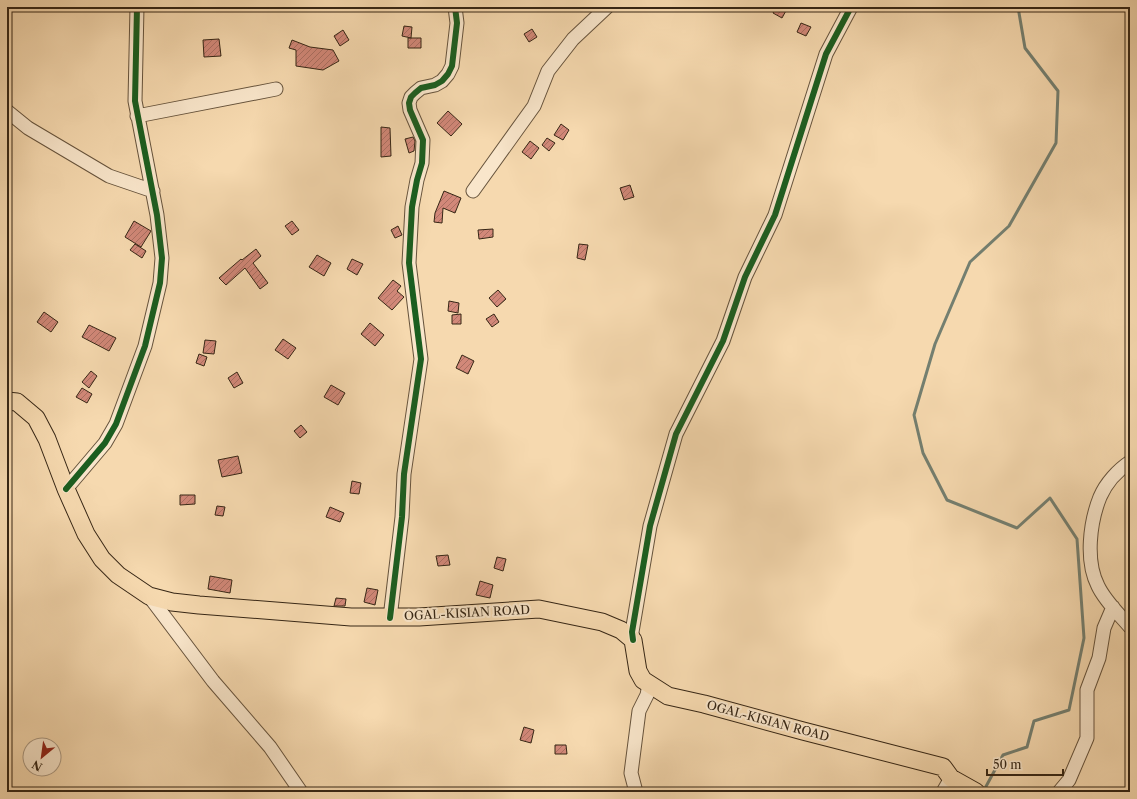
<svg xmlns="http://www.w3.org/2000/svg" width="1137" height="799" font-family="'Libre Caslon Text',serif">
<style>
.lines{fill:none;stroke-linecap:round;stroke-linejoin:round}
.stream{stroke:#747f70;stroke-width:3}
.building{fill:url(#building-hatch);stroke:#362615}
.minor-casing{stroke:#66533c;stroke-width:15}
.major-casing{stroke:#362615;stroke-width:19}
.minor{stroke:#f9e6cb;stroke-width:13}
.major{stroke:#f6d9af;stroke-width:17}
.cycleway-casing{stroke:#f9e6cb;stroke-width:8}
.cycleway{stroke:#1b5e20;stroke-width:6}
.labels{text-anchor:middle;stroke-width:4;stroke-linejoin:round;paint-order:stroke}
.street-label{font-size:12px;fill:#362615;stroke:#f9e6cb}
</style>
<defs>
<pattern id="building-hatch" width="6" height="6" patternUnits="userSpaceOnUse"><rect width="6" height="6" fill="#d28879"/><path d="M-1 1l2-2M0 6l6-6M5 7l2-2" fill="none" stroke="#ab6f62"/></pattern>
</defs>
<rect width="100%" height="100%" fill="#f6d9af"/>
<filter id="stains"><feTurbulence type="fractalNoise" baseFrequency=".005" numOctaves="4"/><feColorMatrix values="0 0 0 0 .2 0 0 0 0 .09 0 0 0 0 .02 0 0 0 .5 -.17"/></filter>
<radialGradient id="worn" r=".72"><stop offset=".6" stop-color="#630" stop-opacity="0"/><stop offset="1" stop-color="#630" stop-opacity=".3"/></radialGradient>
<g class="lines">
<path class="stream" d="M983,792L1003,755L1027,747L1034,721L1069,710L1084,638L1077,539L1050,498L1017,528L947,500L923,453L914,415L935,344L970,262L1009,226L1056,143L1058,91L1025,48L1018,7"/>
</g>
<path class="building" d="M776,7H788L782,18L773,13Z
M801,23L811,27L806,36L797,32Z
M404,26L412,27L411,38L402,36Z
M532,29L537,37L529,42L524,34Z
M343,30L349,40L340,46L334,36Z
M408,38H421V48H408Z
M219,39L221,56L204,57L203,40Z
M292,40L310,47L333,50L339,61L323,70L296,66V50L289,48Z
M448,111L462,124L451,136L437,123Z
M561,124L569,130L563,140L554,135Z
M381,127L390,128L391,156L381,157Z
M413,137L415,141L414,151L409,153L405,139Z
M547,138L555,143L549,151L542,145Z
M530,141L539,148L531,159L522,152Z
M630,185L634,197L624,200L620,188Z
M444,191L461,198L455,213L443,208L442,223L434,222L435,213Z
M134,221L151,231L141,247L125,237Z
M292,221L299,230L292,235L285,226Z
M398,226L402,235L395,238L391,230Z
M493,229V237L479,239L478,230Z
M135,244L146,251L142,258L130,250Z
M579,244L588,245L585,260L577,258Z
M256,249L261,256L253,263L268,283L260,289L245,268L226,285L219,278L241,259L242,260Z
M317,255L331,263L324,276L309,267Z
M352,259L363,264L357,275L347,269Z
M393,280L401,286L397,291L404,297L392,310L378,298Z
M498,290L506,299L497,307L489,298Z
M449,301L459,303L458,313L448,311Z
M44,312L58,322L51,332L37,322Z
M461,314V324H452V315Z
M494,314L499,322L492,327L486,319Z
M370,323L384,335L375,346L361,334Z
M89,325L116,338L109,351L82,337Z
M283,339L296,348L288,359L275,350Z
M205,340L216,341L214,354L203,353Z
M199,354L207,357L204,366L196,363Z
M462,355L474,361L468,374L456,368Z
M91,371L97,376L89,388L82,382Z
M237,372L243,383L234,388L228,378Z
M331,385L345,393L338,405L324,397Z
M82,388L92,394L87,403L76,397Z
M301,425L307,432L300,438L294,431Z
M238,456L242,473L222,477L218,460Z
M352,481L361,483L359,494L350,493Z
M180,495H195V504L180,505Z
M217,506L225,507L223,516L215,515Z
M330,507L344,513L340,522L326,517Z
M448,555L450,565L438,566L436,556Z
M497,557L506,559L503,571L494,568Z
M210,576L232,580L230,593L208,589Z
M480,581L493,585L490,598L476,595Z
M367,588L378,590L375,605L364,602Z
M336,598L346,599L345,606H334Z
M524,727L534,730L531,743L520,740Z
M555,745H566L567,754H555Z"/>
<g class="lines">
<defs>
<path id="minor" d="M7,111L28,128L109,176L153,191
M137,116L276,89
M473,191L534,106L548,71L573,39L607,7
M1130,462C1118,470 1106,483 1100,497C1090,522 1085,561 1098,586C1105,601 1119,614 1130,627
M66,489L105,443L116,424L145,346L160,283L162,258L157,215L135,101L137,7
M149,596L213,681L270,747L301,792
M390,618L402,517L404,474L421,359L409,263L412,207L417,180L422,163L423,140L410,110L409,103L411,97L415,93L421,88L435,85L442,81L448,74L452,66L457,23L455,7
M633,640L632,632L650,526L676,434L723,341L745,277L775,215L826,54L851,7
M636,792L631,773L639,711L647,695L649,684
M943,792L951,778
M1059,792L1069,780L1087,738V690L1099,658L1104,628L1113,607"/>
<path id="major" d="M7,401L17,402L36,418L47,439L66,489L86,534L102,559L118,575L149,596L172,602L199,605L351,617H419L539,609L602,622L621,630L633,640L638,671L643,680L668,696L704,704L803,731L943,767L951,778L976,792"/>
</defs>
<use href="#minor" class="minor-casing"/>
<use href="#major" class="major-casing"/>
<use href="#minor" class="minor"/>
<use href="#major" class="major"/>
<defs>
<path id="cycleway" d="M66,489L105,443L116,424L145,346L160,283L162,258L157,215L135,101L137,7
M390,618L402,517L404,474L421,359L409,263L412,207L417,180L422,163L423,140L410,110L409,103L411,97L415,93L421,88L435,85L442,81L448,74L452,66L457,23L455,7
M633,640L632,632L650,526L676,434L723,341L745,277L775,215L826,54L851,7"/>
</defs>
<use href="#cycleway" class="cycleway-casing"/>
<use href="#cycleway" class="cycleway"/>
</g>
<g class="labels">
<g class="street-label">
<text transform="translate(467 613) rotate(-3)" y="4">OGAL-KISIAN ROAD</text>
<text transform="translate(768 721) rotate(15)" y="4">OGAL-KISIAN ROAD</text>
</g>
</g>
<rect width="1137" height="799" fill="none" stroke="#f6d9af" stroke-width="24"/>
<rect x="8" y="8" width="1121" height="783" fill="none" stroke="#362615" stroke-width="2"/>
<rect x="12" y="12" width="1113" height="775" fill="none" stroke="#362615"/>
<g transform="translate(42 757) rotate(209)"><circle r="19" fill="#f9e6cb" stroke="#ab9982"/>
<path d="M0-3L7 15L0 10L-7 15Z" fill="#8f2418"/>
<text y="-6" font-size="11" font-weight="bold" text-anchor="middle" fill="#362615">N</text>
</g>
<path d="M987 769v6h76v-6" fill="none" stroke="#362615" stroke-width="2"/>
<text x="993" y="769" font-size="12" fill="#362615" stroke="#f9e6cb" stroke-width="3" paint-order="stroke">50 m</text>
<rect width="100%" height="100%" filter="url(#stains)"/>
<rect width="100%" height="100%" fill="url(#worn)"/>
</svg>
